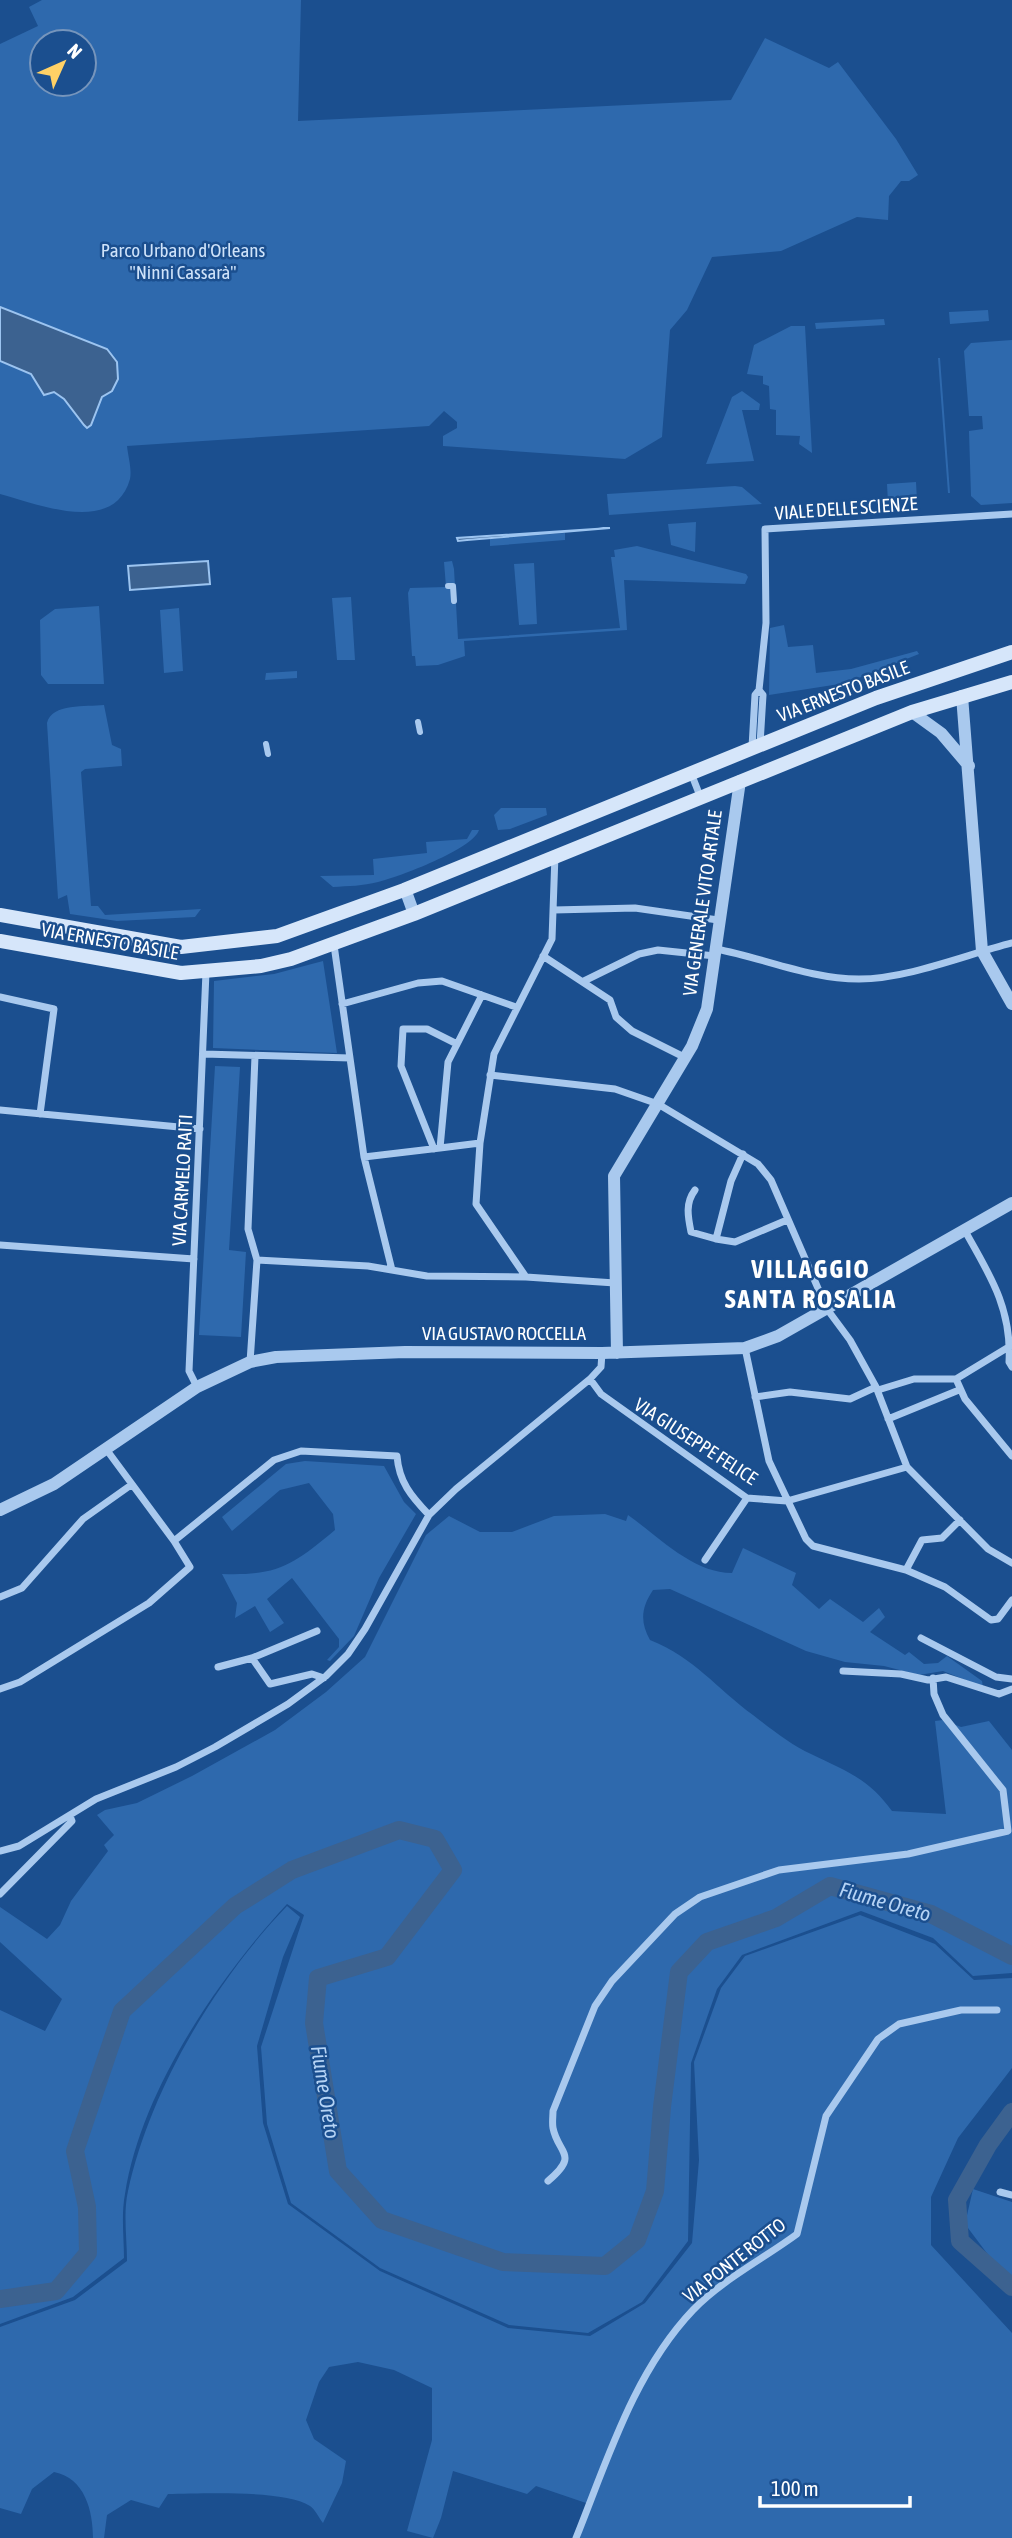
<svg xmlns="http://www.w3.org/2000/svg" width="1012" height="2538" font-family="'Asap Condensed',sans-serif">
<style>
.green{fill:#2e69ad;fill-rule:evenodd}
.water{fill:#3c6290;stroke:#9cc4f0;stroke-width:2}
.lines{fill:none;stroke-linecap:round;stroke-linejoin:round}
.river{stroke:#3c6290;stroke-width:18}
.pedestrian{stroke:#a9c9ee;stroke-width:6}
.minor{stroke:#a9c9ee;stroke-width:7}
.tertiary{stroke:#a9c9ee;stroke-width:12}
.secondary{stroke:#d6e6fa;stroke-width:14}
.labels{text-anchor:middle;stroke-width:5;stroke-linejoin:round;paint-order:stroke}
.park-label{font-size:19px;fill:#cfe3fa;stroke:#1b4f8f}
.street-label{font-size:19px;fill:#fff;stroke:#1b4f8f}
.water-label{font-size:21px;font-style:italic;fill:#b5d3f5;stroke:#1b4f8f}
.district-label{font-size:26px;font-weight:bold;letter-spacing:2px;fill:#fff;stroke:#1b4f8f}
</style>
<rect width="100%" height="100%" fill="#1b4f8f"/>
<path class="green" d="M42,0H301L298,121L731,100L765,38L829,68L838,62L896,139L918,175L909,181H901L889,196L888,220L857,217L781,251L712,257L687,310L670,330L662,437L625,459L443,446V436L457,428V422L444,411L429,426L127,446C128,456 132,469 130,479C114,536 38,504 0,494V44L38,26L29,7ZM42,42H84V84H42Z
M988,310L989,321L950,324L949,312Z
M884,319L885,325L816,329L815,323Z
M791,326H805L812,453L799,444L800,436L776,435V410L770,409L769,386L763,384V376L747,374L754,345Z
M1012,340V503L981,505L971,496L969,431L983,429L982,416H969L964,351L971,343Z
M938,358H940L950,493H948Z
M742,391L760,404L759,410H742L754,461L706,464L732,397Z
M916,482L917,501L888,503L887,484Z
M735,486L742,487L762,504L609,515L607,494Z
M696,522L695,552L671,545L668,524Z
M565,533V540L490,546V539Z
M637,546L746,574L748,577L745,584L624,580L627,630L464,641L465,656L438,665L416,666L415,656H412L408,593L410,588L446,587L444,562L452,561L454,569L458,639L620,628L611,557H615L614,550Z
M534,563L537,624L519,625L514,564Z
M351,597L355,660H337L332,598Z
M99,606L104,684H48L41,675L40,620L55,609Z
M179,608L183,671L164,673L160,610Z
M784,625L788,647L813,645L816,673L851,669L917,651L919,654L846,683L769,695L770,628Z
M297,671V678L265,680L266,673Z
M104,705L112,745L121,749L122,766L85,769L81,772L91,906H98L105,915L201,909L195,917L117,921L70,914L67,895L58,899L47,723C52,703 86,707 104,705Z
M501,808H546L547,815L510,829L498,830L494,815Z
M472,830H479C473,849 399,877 378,882C363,886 348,886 333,887L320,876L374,875L373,859L427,853L426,842L467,839Z
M323,961L337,1053L213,1048L214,981L274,974Z
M215,1066L240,1067L229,1250L246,1252L241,1337L199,1335Z
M305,1461L384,1466L404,1502L416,1514L379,1578L354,1636L330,1661L327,1660L339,1647V1639L292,1578L267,1599L284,1623L270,1632L255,1606L235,1618L237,1603L222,1574C278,1576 293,1565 335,1530L333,1514L309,1483L280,1490L232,1531L222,1517L286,1464Z
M605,1514L626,1521L628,1515C659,1537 693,1573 732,1573L743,1548L796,1573L792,1585L819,1609L830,1599L863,1622L879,1608L885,1617L870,1632L905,1655L909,1652L924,1664L938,1663L947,1656L982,1681L983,1687L943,1671L919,1675L884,1666L845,1662L806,1651L670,1589L653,1590C641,1608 640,1622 650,1640C695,1658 716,1688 753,1715C770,1728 791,1745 811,1754C846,1771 868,1778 892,1811L946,1814L935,1721L943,1720L961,1727L989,1721L1012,1750V1973L973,1976L933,1938L861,1911L742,1955L717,1989L691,2063L688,2241L642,2302L588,2333L509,2325L380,2268L291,2203L267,2124L261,2047L304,1915L287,1904C217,1980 141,2091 125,2194C121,2215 124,2238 124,2258L73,2297L0,2324V2010L45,2031L62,1999L0,1942V1907L47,1939L60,1925L71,1901L108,1851L104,1845L114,1835L97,1815L105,1810L137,1803L192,1776L275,1730L326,1692L365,1657L426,1535L449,1516L480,1532H512L554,1516Z
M287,1906L300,1917L283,1957L257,2046L263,2123L288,2204L380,2271L508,2328L590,2336L645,2303L692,2243L699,2160L694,2062L721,1988L745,1956L860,1915L935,1944L974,1980L1012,1978V2068L958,2138L931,2197V2245L1012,2333V2538H580L586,2503L536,2486L527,2494L453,2471L441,2518L433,2538L407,2531L432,2440V2388L394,2370L358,2362L329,2367L319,2382L306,2420L314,2439L346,2461L342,2483L323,2523C319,2518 315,2509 310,2506C284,2489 199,2494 168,2494L159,2508L131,2500L107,2515L104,2538H93C93,2511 85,2478 54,2472L32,2489L21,2514L0,2508V2327L75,2300L127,2261C127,2239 123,2213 128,2191C150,2090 215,1981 287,1906Z
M973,2189L1012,2202V2279L995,2264L965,2224Z"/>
<path class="water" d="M0,307L107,349L117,362L118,379L112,391L102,397L91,425L87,428L84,425L64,399L54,392L44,395L31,374L0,361Z
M610,528L467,540L458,541L457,538Z
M208,561L210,584L130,590L128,566Z"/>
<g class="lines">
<path class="river" d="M1012,2112L988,2145L957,2200L960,2241L1012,2287
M0,2299L56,2291L88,2253L87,2207L75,2151L122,2011L235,1906L292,1870L399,1830L435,1839L453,1870L387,1957L318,1978L314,2023L338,2171L382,2220L503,2262L605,2266L637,2240L655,2191L662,2107L679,1972L707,1942L776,1918L830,1886L931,1914L1012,1956"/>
<path class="pedestrian" d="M448,586H453L454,601
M418,722L420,732
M266,744L268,754"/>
<path class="minor" d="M759,690L763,695L760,744
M752,747L755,695L759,690L766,623L765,529L1012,514
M691,773L700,796
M555,855L552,939L494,1054L480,1143L476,1204L526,1277L615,1283
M554,910L635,908L718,920
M334,945L364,1157L392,1270
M716,949C764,958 810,979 859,979C907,979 965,955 1012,943
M543,956L610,1000L616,1017L632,1031L684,1057
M584,981L639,954L658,950L715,956
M0,997L54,1009L40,1114
M342,1004L418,983L442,981L516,1007
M204,1054L350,1058
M490,1075L615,1089L658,1104L758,1164L771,1180L827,1309L850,1340L876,1387L907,1467L988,1549L1012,1563
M0,1110L200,1129
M440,1148L480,1143
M434,1149L401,1066L403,1029H427L457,1044
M743,1154L731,1181L716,1239L735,1242L787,1220
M364,1157L440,1148L448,1062L482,995
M695,1190C685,1203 688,1217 691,1232L716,1239
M965,1231C990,1275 1012,1309 1009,1362L1012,1367
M0,1245L194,1259
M257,1260L368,1266L427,1276L526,1277
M745,1348L769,1461L806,1539L813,1546L906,1570L945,1587L991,1620L998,1619L1012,1600
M602,1353L601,1367L590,1379L601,1394L747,1498L787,1501L907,1467
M250,1362L257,1260L248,1229L255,1056
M956,1379L965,1399L1012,1456
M197,1387L189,1371L206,972
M878,1390L914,1379H956L1012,1345
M755,1397L790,1392L850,1399L876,1387
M888,1419L959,1390
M106,1449L174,1541
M705,1560L747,1498
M906,1570L922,1540L942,1538L960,1520
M0,1597L22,1588L83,1519L131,1485
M921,1638L996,1677L1012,1679
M252,1658L270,1684L312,1674L324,1678
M218,1667L252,1658L317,1631
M843,1671L901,1674L928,1680L946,1677L999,1694L1012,1689
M0,1689L20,1682L149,1603L190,1567L174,1541L274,1460L301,1451L397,1456C399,1482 411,1496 429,1515
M0,1851L19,1846L96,1799L176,1767L215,1747L288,1704L326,1676L348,1654L365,1629L429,1515L456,1489L590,1379
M0,1894L72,1821L70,1816
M548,2181C580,2154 558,2154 553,2128C552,2123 553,2116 553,2111L595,2006L612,1981L675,1914L700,1897L779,1870L908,1854L1008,1831L1003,1790L943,1715L934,1694L933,1678
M1000,2192L1012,2195
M576,2538C607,2461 634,2372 693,2310C722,2280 763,2259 797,2234L826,2116L878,2039L899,2024L961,2010H997"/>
<path class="tertiary" d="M962,696L982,951L1012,1004
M912,712L941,733L969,766
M405,889L414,914
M617,1353L614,1176L692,1046L707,1009L740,781
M0,1510L54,1484L197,1387L250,1362L276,1357L405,1352L602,1353L745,1348L778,1336L1012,1203"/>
<path class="secondary" d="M0,915L181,947L277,936L404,890L876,698L1012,652
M0,941L181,973L261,966L291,959L414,914L912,712L1012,682"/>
</g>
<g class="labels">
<g class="park-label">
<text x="183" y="257">Parco Urbano d'Orleans<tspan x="183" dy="22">"Ninni Cassarà"</tspan></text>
</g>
<g class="street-label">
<text transform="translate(846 508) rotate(-4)" y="7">VIALE DELLE SCIENZE</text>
<text transform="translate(843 691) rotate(-21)" y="7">VIA ERNESTO BASILE</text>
<text transform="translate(702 903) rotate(-82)" y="7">VIA GENERALE VITO ARTALE</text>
<text transform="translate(110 941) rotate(10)" y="7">VIA ERNESTO BASILE</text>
<text transform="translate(182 1180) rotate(-87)" y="7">VIA CARMELO RAITI</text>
<text x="504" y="1340">VIA GUSTAVO ROCCELLA</text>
<text transform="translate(696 1441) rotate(33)" y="7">VIA GIUSEPPE FELICE</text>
<text transform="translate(734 2260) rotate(-38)" y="7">VIA PONTE ROTTO</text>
</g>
<g class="water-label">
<text transform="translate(885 1902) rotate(16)" y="7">Fiume Oreto</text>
<text transform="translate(325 2092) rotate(81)" y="7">Fiume Oreto</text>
</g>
<g class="district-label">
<text x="811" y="1278">VILLAGGIO<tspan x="811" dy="30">SANTA ROSALIA</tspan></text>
</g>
</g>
<g transform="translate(63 63) rotate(45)"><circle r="33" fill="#1b4f8f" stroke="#7695bc" stroke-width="2"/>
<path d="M0-5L12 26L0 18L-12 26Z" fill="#ffd166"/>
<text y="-10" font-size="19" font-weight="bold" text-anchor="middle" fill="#ffffff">N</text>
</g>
<path d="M760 2496v10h150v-10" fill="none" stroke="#ffffff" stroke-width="3.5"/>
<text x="771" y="2496" font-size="21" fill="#ffffff" stroke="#1b4f8f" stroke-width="5" paint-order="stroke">100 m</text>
</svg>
